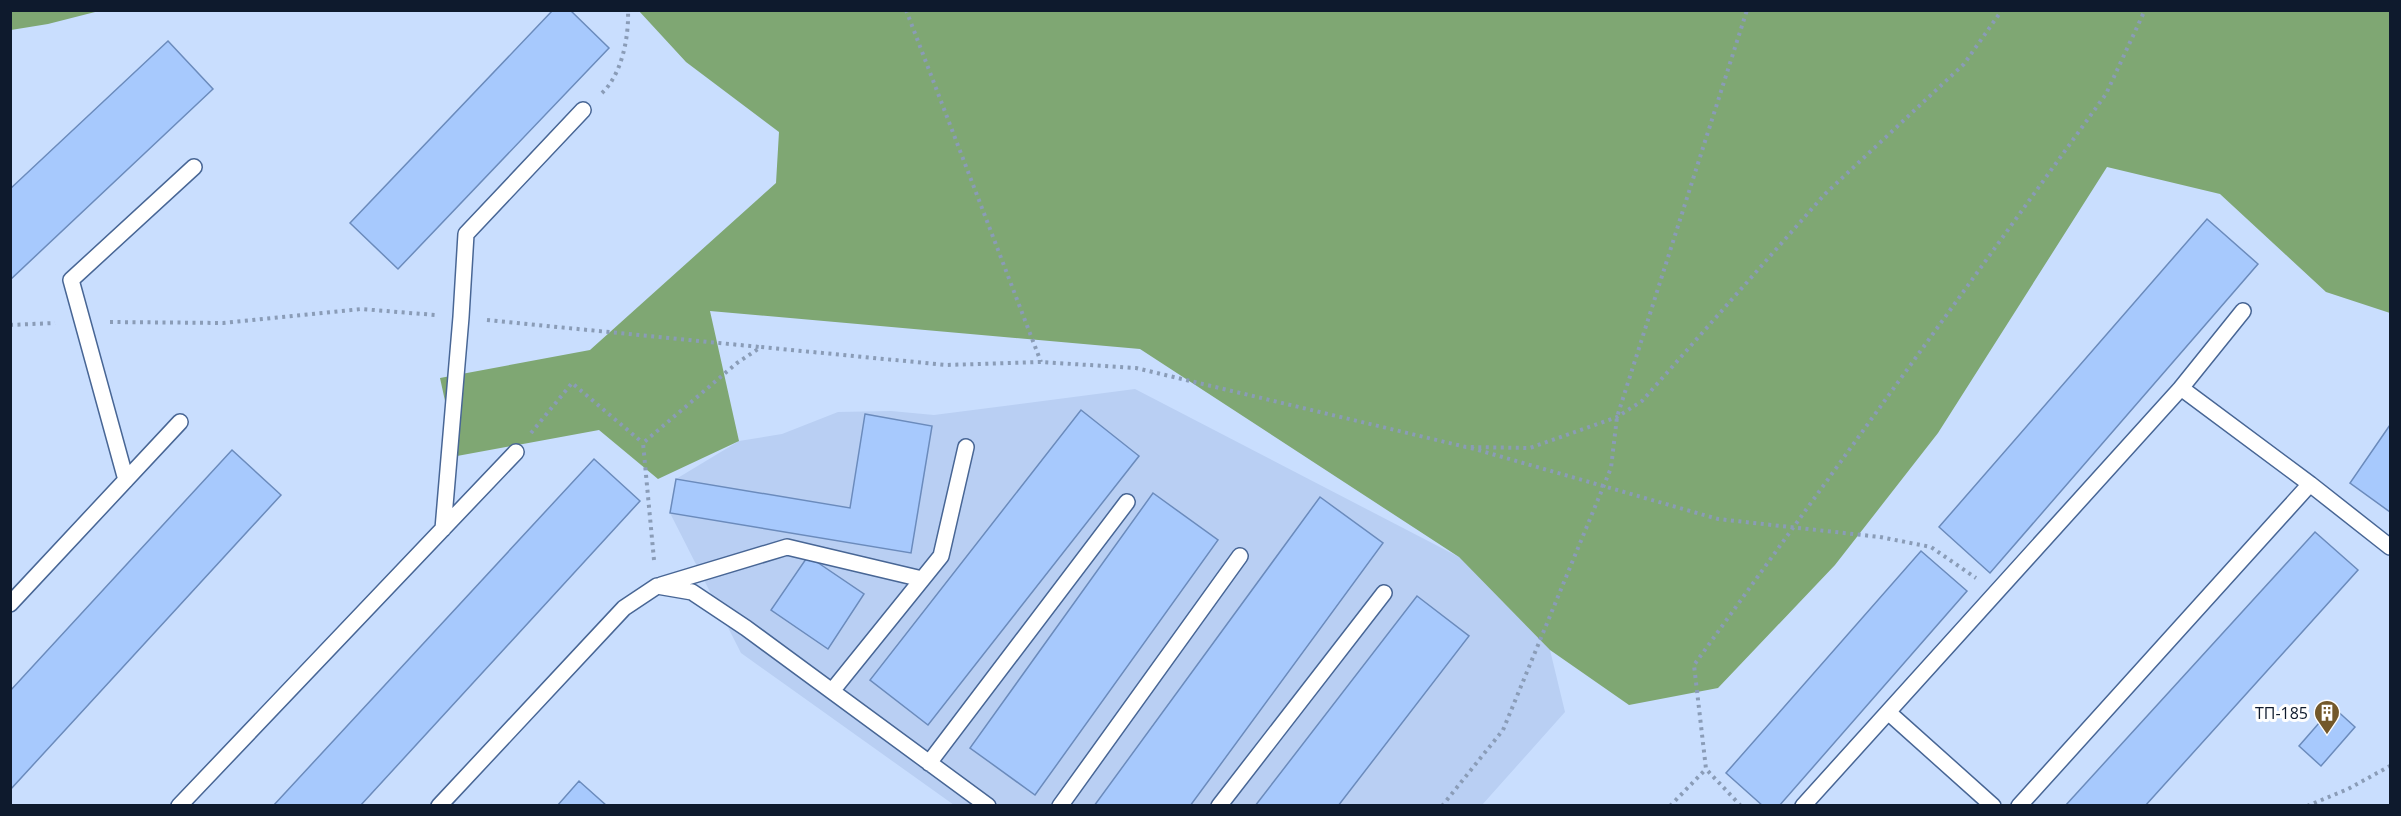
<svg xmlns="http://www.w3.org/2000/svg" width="2401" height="816" font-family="'Open Sans',sans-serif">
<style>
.built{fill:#b9cff3}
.forest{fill:#7fa773}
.building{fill:#a7c9fd;stroke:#6b8bbc;stroke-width:1.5}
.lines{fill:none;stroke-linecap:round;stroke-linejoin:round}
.lane-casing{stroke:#486695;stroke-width:18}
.path{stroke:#8a9cb7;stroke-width:4;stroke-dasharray:3 4.5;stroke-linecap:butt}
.lane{stroke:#fff;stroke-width:15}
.labels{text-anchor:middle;stroke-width:6;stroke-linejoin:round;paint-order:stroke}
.poi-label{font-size:16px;fill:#0e1a2d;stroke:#fefefe;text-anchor:end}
</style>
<rect width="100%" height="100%" fill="#c9defe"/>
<path class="built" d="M1135,389L1459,557L1550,650L1565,712L1482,805H954L741,653L670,513L676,479L739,441L782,434L838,412L891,411L934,415Z"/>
<path class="forest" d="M11,10H99V11L48,24L11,30Z
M639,11H2390V313L2326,292L2220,194L2107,167L1938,433L1835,565L1718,688L1629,705L1550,650L1459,557L1140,349L710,311L739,441L658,479L599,430L457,456L440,378L590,350L776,183L779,132L686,62Z"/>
<path class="building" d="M553,10H570L609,48L398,269L350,223Z
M168,41L213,89L10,280V189Z
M2207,219L2258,264L1990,573L1939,527Z
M1081,410L1139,456L928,725L870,680Z
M865,414L932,426L911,553L670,513L676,479L850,508Z
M2390,425V512L2350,483Z
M232,450L281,495L10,790V691Z
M594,459L640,501L360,806H273Z
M1153,493L1218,540L1035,795L970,748Z
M1320,497L1383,543L1190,806H1094Z
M2315,532L2358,570L2145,806H2065Z
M1921,551L1967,591L1779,806H1763L1726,773Z
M808,556L864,594L828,649L771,610Z
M1417,596L1469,636L1338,806H1255Z
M2333,707L2355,727L2321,766L2299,746Z
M579,781L607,806H557Z"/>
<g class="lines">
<defs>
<path id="lane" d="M2181,388L2243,311
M126,480L71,280L194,167
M443,529L461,317L466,234L583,110
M661,585L787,547L922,579
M10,604L180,422
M832,691L941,556L966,447
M1888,712L1993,806
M929,763L1127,502
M179,806L516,452
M439,806L624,608L657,586L692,592L746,628L988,806
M1060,806L1240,556
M1219,806L1384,593
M1803,806L2181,388L2310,484L2390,547
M2019,806L2310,484"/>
</defs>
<use href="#lane" class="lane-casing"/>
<path class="path" d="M906,10L1041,362
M602,93C622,74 629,37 628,10
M487,320L760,347
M110,322L223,323L361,309L435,315
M10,325L55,323
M531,433L572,383L643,443
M1471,448L1718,519L1880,537L1931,547L1976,578
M654,560L643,443L737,363L761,347L946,365L1041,362L1136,368L1466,447L1530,448L1617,417L1642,401L1825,194L1964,64L2002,10
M1442,806L1503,730L1611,468L1617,417L1747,10
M1670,806L1706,769
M1741,806L1706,769L1694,665L2106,94L2145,10
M2307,806L2348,789L2390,766"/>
<use href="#lane" class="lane"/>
</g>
<defs>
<symbol id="building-pin" viewBox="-11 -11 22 30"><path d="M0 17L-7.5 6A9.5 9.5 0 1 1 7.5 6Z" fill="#73582a" stroke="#fefefe"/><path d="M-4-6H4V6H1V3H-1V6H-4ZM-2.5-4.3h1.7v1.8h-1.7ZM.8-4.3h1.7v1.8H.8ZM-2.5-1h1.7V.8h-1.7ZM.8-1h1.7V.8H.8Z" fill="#fff"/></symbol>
</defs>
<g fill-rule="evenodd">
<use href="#building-pin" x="2312" y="698" width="30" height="40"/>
</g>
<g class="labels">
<g class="poi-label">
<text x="2308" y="719">ТП-185</text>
</g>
</g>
<rect width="2401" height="816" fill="none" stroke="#0e1a2d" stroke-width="24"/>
</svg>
